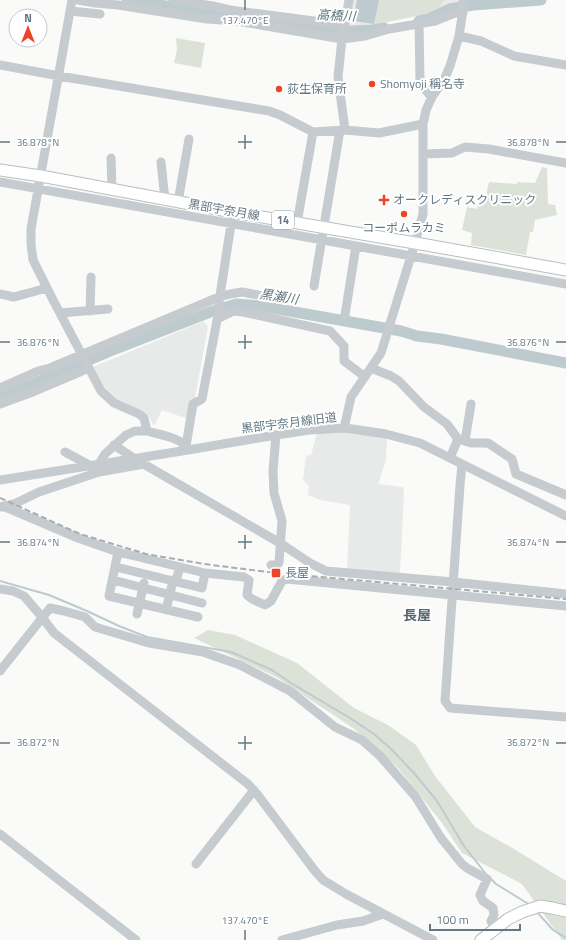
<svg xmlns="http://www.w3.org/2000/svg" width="566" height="940" font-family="'Titillium Web','Noto Sans JP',sans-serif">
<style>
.built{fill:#e8eae9}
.green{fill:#dce2d8}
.water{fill:#bdcbce}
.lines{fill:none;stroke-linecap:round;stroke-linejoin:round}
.stream{stroke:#bdcbce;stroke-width:2}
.river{stroke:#bdcbce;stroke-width:11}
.major-casing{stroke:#b8bec2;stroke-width:13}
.minor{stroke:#c5cbce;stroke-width:9}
.major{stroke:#fff;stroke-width:11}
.rail{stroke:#a6aeb3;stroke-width:2;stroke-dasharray:6 3;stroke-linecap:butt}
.ticks{fill:none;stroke:#637884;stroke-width:1.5}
.poi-dot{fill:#ec4426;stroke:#fff;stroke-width:1.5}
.labels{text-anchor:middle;stroke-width:4;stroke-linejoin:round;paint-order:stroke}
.shield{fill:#fff;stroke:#92a0a9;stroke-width:1}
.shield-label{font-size:11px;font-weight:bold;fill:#637884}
.poi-label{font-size:12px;fill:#637884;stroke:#fff;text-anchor:start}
.street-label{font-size:12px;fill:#637884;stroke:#fff}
.water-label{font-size:13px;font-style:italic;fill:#5e787d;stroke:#fff}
.quarter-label{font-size:14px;font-weight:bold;fill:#56666f;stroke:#fff}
.ticks-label{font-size:10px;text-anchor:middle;fill:#637884;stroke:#fff;stroke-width:4;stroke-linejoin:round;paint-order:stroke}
</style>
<rect width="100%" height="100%" fill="#fafaf8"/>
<path class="built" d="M352,0H459V4L452,5L433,13L369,26L347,27Z
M204,321L208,327L195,398L188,419L162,410L154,426L148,415L113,398L104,387L93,367Z
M341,432L362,433L387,437L386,460L378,484L403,487L404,491L400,574L347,570L350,505L320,500L308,495L309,486L303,480L306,456L311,455L317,433Z"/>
<path class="green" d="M379,0H444L440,7L430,13L374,24Z
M176,38L205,43L201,68L174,63L177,49Z
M542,167L547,168L548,204L555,205L557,215L535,220L533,232H530L526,255L471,245L472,233L462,230L467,207L477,209L479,196H486L489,182L517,184V182L535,183Z
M208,630L235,635L297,663L354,708L388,725L416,745L435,776L475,827L514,849L566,881V940H562L522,884L462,853L442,823L398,768L353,728L276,677L194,638Z"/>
<path class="water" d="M357,0H379L374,24L353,21Z"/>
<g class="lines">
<path class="stream" d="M0,581L49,595L87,611L119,626L147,637L231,652L272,670L291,683L350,718L374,734L389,747L414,773L437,801L464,846L486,874
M490,878L496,884L530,905
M536,911L553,930L566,938"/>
<path class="river" d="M127,0L335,32L373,30L384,28
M419,21L429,19L450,9L473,5L541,0
M0,398L115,349L210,312L236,304L261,306L401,331L417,336L441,339L566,363"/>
<defs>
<path id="major" d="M0,170L41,176L233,212L421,244L566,270
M481,940L508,919L522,912L540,906L552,908L566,911"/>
</defs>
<use href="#major" class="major-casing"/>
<path class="minor" d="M72,0L31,229V244L33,260L52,298L101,391L114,403L139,414L144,418L147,431C159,435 182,437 188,450
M78,0L95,3L118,5L207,19L237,21L342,39L365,36L389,29L435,21L455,13H463
M173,0L213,6L230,10L344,25
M70,11L100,14
M419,24L420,80C423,87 426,92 432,97
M459,36L481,41L514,56L566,65
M0,65L59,76L269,111L280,115L313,132L345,130L379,133L423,124
M345,130L338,77L342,39L349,0
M423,154L452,153L465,147L489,149L566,163
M111,158L112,190
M161,162L165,200
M0,182L356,246L345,315
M178,202L189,139
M297,223L313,132
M356,246L566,284
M314,286L340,130
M0,294L14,297L47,288
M90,311L91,277
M60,313L108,309
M217,319L234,311L243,312L330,331L344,346V361L365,377
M371,368L391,376L399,381L424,407L447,424L458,439
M0,388L38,371L50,368L219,297L230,294L242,292L263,296
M0,404L30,393L89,368
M345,428V424L351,397L381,353L415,243L423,214V124L426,110L432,97L444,80L450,66L459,36L463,10V0
M465,441L471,404
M114,445L135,459L280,543L310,563L326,571L453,582L566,594
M186,446L193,404L202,399L218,315L219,302L232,218
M65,452L91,466
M450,458L458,439L471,443H488L512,459L516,474L566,495
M99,464L105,454L126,435L135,431H147
M462,464L460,485L445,701L450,708L566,717
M0,480L188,450L276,435L310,430L345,428L386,434L420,443L566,516
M3,506L78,538L118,552L205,573L244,577L249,580L247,595L252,599L265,605L271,601L282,581L287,579L566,606
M1,507L14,504L39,492L99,472L144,464
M118,552L109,596L198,617
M271,565H276L279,563L282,521L274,493L273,471L276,435
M116,567L202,588L205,573
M113,580L202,603
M0,589L13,591L24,596L42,617L54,633L248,784L257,794L315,871L323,880L346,894L433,940
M166,610L173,581L177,577L180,567
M137,614L144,583
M0,671L50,608L64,611L85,617L95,627L149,643L203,652L240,665L290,691L335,727L362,740L380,756L415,796L441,838L462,864L467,868L487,879L480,895L483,901L493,908L494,915L491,921L495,929
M0,834L136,940
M196,864L254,790
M282,940L337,925L363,921L383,914"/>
<use href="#major" class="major"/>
<path class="rail" d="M0,498L80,534L146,554L204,564L276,573L566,599"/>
</g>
<path class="ticks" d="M245,0V10M245,135V149M0,142H10M238,142H252M556,142H566M245,335V349M0,342H10M238,342H252M556,342H566M245,535V549M0,542H10M238,542H252M556,542H566M245,736V750M0,743H10M238,743H252M556,743H566M245,930V940"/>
<g class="poi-dot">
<circle cx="372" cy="84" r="4"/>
<circle cx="279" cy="89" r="4"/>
<path d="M382 194h4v4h4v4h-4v4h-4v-4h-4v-4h4z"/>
<circle cx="404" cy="214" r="4"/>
<rect x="271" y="568" width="10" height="10" rx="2"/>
</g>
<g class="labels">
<rect class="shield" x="272" y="211" width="22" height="18" rx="3"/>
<g class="shield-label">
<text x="283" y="224">14</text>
</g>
<g class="poi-label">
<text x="380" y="88">Shomyoji 稱名寺</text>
<text x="287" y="93">荻生保育所</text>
<text x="393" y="204">オークレディスクリニック</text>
<text x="404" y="232" text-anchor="middle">コーポムラカミ</text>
<text x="285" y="577">長屋</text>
</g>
<g class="street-label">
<text transform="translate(224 210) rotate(10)" y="4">黒部宇奈月線</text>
<text transform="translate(289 423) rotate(-7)" y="4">黒部宇奈月線旧道</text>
</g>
<g class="water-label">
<text transform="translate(336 15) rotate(3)" y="5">高橋川</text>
<text transform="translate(279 296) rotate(9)" y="5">黒瀬川</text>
</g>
<g class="quarter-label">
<text x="417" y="620">長屋</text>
</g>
</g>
<g class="ticks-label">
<text x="245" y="24">137.470°E</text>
<text x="38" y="146">36.878°N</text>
<text x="528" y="146">36.878°N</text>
<text x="38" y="346">36.876°N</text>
<text x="528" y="346">36.876°N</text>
<text x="38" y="546">36.874°N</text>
<text x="528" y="546">36.874°N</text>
<text x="38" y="746">36.872°N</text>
<text x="528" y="746">36.872°N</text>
<text x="245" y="924">137.470°E</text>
</g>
<g transform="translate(28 28)"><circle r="19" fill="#ffffff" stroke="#c1c9ce"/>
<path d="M0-3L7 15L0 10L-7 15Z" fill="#ec4426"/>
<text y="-6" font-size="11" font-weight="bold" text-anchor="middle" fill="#637884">N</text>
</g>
<path d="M430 924v6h90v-6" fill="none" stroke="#637884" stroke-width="2"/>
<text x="436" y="924" font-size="12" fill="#637884" stroke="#ffffff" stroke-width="3" paint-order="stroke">100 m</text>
</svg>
